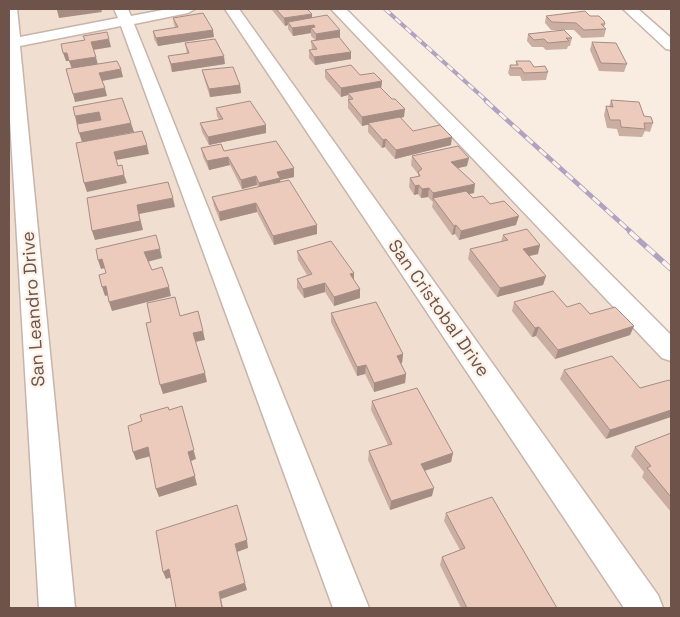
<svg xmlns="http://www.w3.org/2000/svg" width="680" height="617" font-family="'Space Grotesk',sans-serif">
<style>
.residential{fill:#f0ded1}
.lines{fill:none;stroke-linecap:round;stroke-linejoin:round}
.minor-casing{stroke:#c8b4aa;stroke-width:3}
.minor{fill:#fff;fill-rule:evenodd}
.rail-far2-casing{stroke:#afa3c0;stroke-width:4}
.rail-far1-casing{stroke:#afa3c0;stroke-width:4.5}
.rail-casing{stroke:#afa3c0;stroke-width:5.5}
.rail-far2{stroke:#fdf2e7;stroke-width:2.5;stroke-dasharray:7;stroke-linecap:butt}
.rail-far1{stroke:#fdf2e7;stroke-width:3;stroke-dasharray:9;stroke-linecap:butt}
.rail{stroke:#fdf2e7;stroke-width:4;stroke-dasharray:11;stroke-linecap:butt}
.wall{fill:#cbaea2}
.shaded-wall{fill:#a58d84}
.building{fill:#eccabc;stroke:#a58d84}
.labels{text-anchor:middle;stroke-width:4.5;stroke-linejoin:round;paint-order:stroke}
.street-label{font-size:18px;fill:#6e534b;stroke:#fdf2e7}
</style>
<rect width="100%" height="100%" fill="#f9ede2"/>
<path class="residential" d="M9,9H337L671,358V608H9Z"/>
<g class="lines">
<defs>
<path id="minor" d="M9,9H17L20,37L118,18L114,9H128L131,16L168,9H195L188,13L134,24L369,608H333L121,26L20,46L75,608H39L9,103Z
M225,9H239L658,595L663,608H624Z
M331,9H346L671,335V361L662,358Z
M623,9H638L671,38V50L666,49Z"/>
</defs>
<use href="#minor" class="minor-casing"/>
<use href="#minor" class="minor"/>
<defs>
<path id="rail-far2" d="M385,9L488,102"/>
<path id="rail-far1" d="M486,101L632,233"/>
<path id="rail" d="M630,232L671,269"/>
</defs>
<use href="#rail-far2" class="rail-far2-casing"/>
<use href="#rail-far1" class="rail-far1-casing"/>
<use href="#rail" class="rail-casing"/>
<use href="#rail-far2" class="rail-far2"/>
<use href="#rail-far1" class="rail-far1"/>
<use href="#rail" class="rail"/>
</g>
<path class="wall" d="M272,9H307L312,18L340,38H339L351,59L315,65L309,58V50H312L311,41L315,40L311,36V33L293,36L288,29V25L285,26L272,10Z
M546,16H590L605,24L604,27L606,29L604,37L582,38L574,30H564L572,38L570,46H568L567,49L546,50L543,47H532L527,41L528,34L561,30H551L545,23Z
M173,18L214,37L158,46L154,39L153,31L176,28L174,25Z
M592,42L627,64L624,72L599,71L590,50Z
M185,43L225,64L172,72L168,56L187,54Z
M516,61L548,72L546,80L522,81L520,76H510L508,73L510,65H516Z
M202,70L240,85L241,93L210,97L204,78Z
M325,70L360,75L382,81L381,88L404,117L400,118L413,131L451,145L395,159L385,147L382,148L368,132V124L362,126L348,108V95L341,97L325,78Z
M611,100L644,116L653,123L650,132L645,131L642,137L619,136L617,129L607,128L604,115L606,106L609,107Z
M216,108L266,133L209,145L202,132L200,123L219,120L217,116Z
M201,148L224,151L294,177L280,180L281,182L317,225V234L274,245L257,212L220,221L214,206L212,197L258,187L257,185L242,189L230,165L209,170L203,157Z
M412,156L467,166L458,168L474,193L469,194L473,198L490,204L516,225L459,240L455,234L452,235L432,207L433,202L428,197L421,198L418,194L414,195L409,187L410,178L418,177V174L411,165Z
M503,235L538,254L529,256L546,276L543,285L497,297L468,259L470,249L501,242Z
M297,251L354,280L360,298L334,306L325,292L304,298L297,288V279L307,275L298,260Z
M514,302L567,307L634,326L630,335L555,359L536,336L532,337L512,311Z
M331,313L403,354L402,363H401L406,374L405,383L374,392L365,374L357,376L331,322Z
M564,370L640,388L606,439L560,379Z
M372,401L453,453L451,462L425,471L432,496L390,510L368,460L369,451L388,445L371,410Z
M671,433V512L642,477L644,472L631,456L635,447Z
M446,513L557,608H461L440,565L442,557L460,550L444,521Z"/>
<path class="shaded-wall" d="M71,9H101L102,12L59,18L57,10Z
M312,14V21L288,22V25L285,26L284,18Z
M314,25V31L311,28V33L293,36L292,28Z
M213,30L214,37L158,46L156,38Z
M340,30V38L316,41V34Z
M109,39L111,47L93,50L91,42Z
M351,52V59L315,65L314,57Z
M63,53H67L70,61H66Z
M224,56L225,64L172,72L171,64Z
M96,57L98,65L72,69L69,61Z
M121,69L123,77L102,81L99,73Z
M382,81L381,89L348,93V95L341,97V88Z
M240,85L241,93L210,97L209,89Z
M105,88L107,96L75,102L73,94Z
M405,109L404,117L362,126V117Z
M99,112L101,120L77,125L75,116Z
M131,123L134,132L82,142L79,133Z
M266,125V133L209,145L208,137Z
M452,137L451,145L395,159L396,150Z
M386,139L385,147L382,148L383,140Z
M147,145L149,154L116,160L114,152Z
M228,157L230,165L209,170L207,161Z
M469,158L467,166L450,170L451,162Z
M294,168V177L280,180L281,187L260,192L259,183L277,172Z
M124,175L127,183L87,192L84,183Z
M256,176L257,185L242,189L241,180Z
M475,184L474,193L435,201L433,198L432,202L433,193Z
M419,185L418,194L414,195L415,186Z
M429,188L428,197L421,198L422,189Z
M173,198L175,207L139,214L143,230L95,240L92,231L137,205Z
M256,203L257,212L220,221L219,212Z
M519,216L516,225L459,240L461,231Z
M317,225V234L274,245L273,236Z
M456,225L455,234L452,235L454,226Z
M540,245L538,254L520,258L523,249Z
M160,249L162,258L147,262L144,252Z
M102,259L105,268L101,269L98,260Z
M354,273V282L350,274Z
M546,276L543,285L497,297L500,288Z
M325,283V292L304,298L303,289Z
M106,286L109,295L105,296L102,287Z
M169,287L171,296L112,311L109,302Z
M360,289V298L334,306V297Z
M634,326L630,335L555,359L558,350Z
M539,327L536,336L532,337L535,328Z
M203,331L205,340L195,342L193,333Z
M403,354L402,363L396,365L397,356Z
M366,365L365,374L357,376V367Z
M205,373L207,382L163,394L160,385Z
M406,374L405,383L374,392V383Z
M182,406L196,459L191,461L197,485L159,497L156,489L188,452Z
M671,410V417L606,439L610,430Z
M148,447L151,456L136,460L133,452Z
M453,453L451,462L420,472L421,464Z
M434,488L432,496L390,510L391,501Z
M247,540L248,548L237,552L235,544Z
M169,569L172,577L166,579L163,572Z
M245,583L247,590L221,599L223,608H222L219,592Z"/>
<path class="building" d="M57,9H71L57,10Z
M276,9H307L312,14L284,18Z
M585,11L590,16H599L604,21L605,24H601L606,29L584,30L576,23L552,22L546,16Z
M203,13L213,30L156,38L153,31L178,27L173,18Z
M327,15L340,30L316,34L311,28L315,27L314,25L292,28L288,22Z
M564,30L572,38H566L569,41L548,43L544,39L534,40L528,34Z
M107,32L109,39L91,42L96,57L69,61L67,53H63L61,44L85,40L83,36Z
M339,37L351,52L314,57L309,50L317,49L311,41Z
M215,39L224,56L171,64L168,56L189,53L185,43Z
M592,42L616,43L627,64L601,63Z
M117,61L121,69L99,73L105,88L73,94L66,69Z
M516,61H530L534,67L545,66L548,72L524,73L521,68H511L510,65H518Z
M351,65L360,75L374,73L382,81L341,88L325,70Z
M233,67L240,85L209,89L202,70Z
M380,87L392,99H395L405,109L362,117L348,100L353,99L348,93Z
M122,98L131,123L79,133L77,124L101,120L99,112L75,116L73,107Z
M611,100L639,102L644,116L651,117L653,123H644L645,129L621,127L620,120H610L606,106L613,107Z
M250,101L266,125L208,137L200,123L223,119L216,108Z
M400,117L413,131L440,125L452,137L396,150L386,139L383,140L368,123Z
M142,131L147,145L114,152L118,166L122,165L124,175L84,183L76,143Z
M276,141L294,168L277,172L280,178L259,183L256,176L241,180L228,157L207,161L201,148L221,144L224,151Z
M458,146L469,158L451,162L475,184L433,193L429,188L422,189L419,185L415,186L410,178L420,176L418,172L422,169L412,156Z
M289,180L317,225L273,236L256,203L219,212L212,197Z
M168,182L173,198L137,205L140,221L92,231L87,198Z
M466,191L473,198L483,196L490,204L504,201L519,216L461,231L456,225L454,226L433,198Z
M527,229L540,245L523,249L546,276L500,288L470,249L508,240L503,235Z
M156,235L160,249L144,252L152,270L162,267L169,287L109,302L106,286L102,287L99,275L106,273L102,259L98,260L96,249Z
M331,241L354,273L350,274L360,289L334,297L325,283L303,289L297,279L312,274L297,251Z
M553,291L567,307L580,303L590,314L615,307L634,326L558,350L539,327L535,328L514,302Z
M175,297L180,316L198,311L203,331L193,333L205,373L160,385L146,323L151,322L147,303Z
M376,302L403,354L397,356L406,374L374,383L366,365L357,367L331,313Z
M612,356L640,388L669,380L671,382V410L610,430L564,370Z
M417,388L453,453L421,464L434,488L391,501L369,451L392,444L372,401Z
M182,406L194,450L188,452L195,476L156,489L148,447L133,452L128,426L142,421L140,415L168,407L169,410Z
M671,433V497L647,468L651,466L635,447Z
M492,497L557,608H467L442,557L465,548L446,513Z
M237,505L247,540L235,544L245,583L219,592L222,608H176L169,569L163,572L156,531Z"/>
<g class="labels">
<g class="street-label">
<text transform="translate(439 308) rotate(55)" y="6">San Cristobal Drive</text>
<text transform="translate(33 309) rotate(-94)" y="6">San Leandro Drive</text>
</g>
</g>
<rect width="680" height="617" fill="none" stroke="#6e534b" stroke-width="20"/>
</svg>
